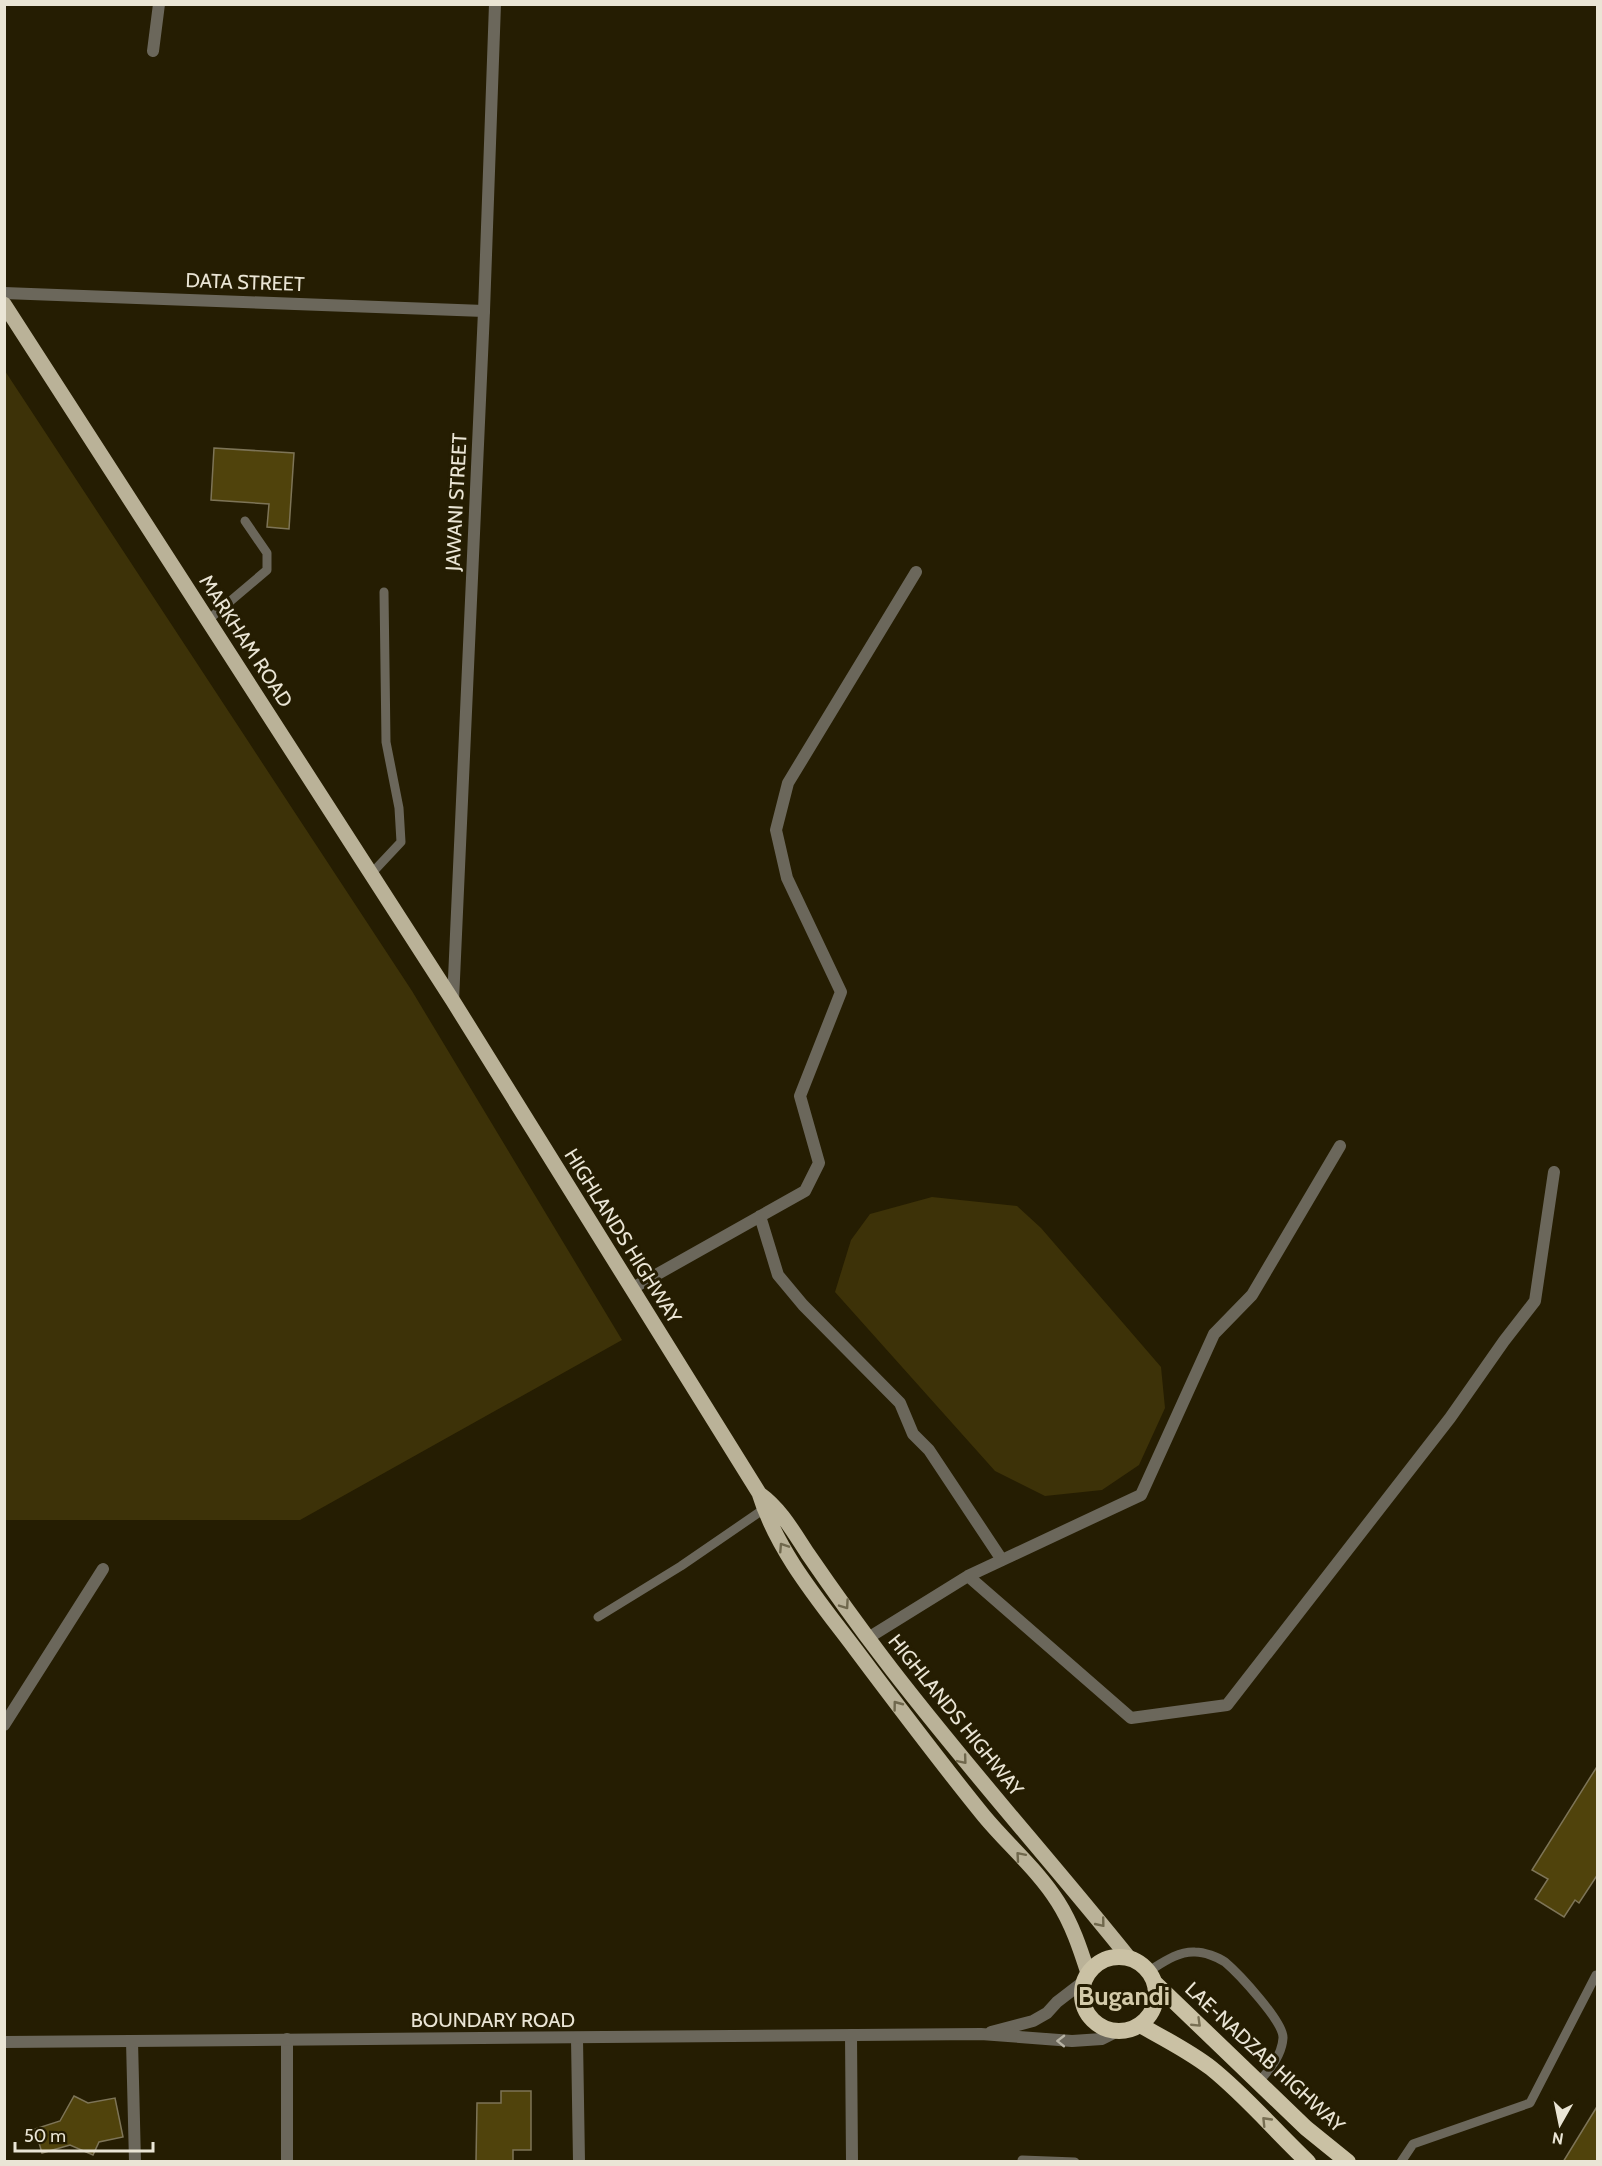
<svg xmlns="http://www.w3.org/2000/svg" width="1602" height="2166" font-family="Cabin,sans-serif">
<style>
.green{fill:#3d3208}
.building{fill:#50430c;stroke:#7d7457;stroke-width:1.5}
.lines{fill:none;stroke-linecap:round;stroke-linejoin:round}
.service{stroke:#6b675b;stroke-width:9}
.minor{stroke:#6b675b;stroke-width:12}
.tertiary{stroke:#6b675b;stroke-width:12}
.primary{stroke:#bab298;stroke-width:15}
.trunk{stroke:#cac1a4;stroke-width:16}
.oneway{stroke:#70684d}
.oneway2{stroke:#786f53}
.oneway3{stroke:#b7b3a4}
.labels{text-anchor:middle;stroke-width:6;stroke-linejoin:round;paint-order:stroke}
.street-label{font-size:20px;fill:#eae5d5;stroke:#251d02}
.district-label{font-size:26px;font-weight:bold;fill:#d3caa9;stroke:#251d02}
</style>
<rect width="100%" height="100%" fill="#251d02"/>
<path class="green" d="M5,371L412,991L622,1340L300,1520H5Z
M932,1197L1017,1206L1041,1228L1161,1367L1165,1408L1139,1465L1102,1490L1045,1496L995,1471L835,1292L851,1240L870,1214Z"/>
<path class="building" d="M214,448L294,453L289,529L267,527L269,504L211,500Z
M1598,1765V1874L1579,1903L1575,1900L1564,1917L1535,1899L1548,1879L1532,1870Z
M501,2091H531V2150H513V2162H476L477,2103H501Z
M74,2096L88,2103L115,2098L123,2137L99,2142L93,2155L70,2145L42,2153L35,2129L60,2121Z
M1598,2105V2162H1563Z"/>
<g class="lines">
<path class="service" d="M208,620L267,570V553L245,521
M371,874L401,842L399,808L386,742L384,592
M598,1617L681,1566L764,1509
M1149,1971C1162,1963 1178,1951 1195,1952C1204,1952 1218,1957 1225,1962C1238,1973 1284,2022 1283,2038C1282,2054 1270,2070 1259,2081
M1022,2160L1075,2162
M1401,2162L1413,2144L1530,2103L1596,1975"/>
<path class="minor" d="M153,51L159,4
M4,293L484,311
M760,1216L778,1275L803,1305L900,1403L913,1434L929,1450L1002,1560
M631,1289L805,1191L819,1163L800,1096L841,992L787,878L776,830L788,783L916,572
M968,1576L1131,1718L1227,1705L1450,1418L1504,1341L1535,1301L1554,1172
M868,1638L968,1576L1141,1495L1214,1334L1252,1295L1340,1146
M4,1725L103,1569
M851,2035L852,2162
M287,2039V2162
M577,2039L579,2162
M132,2041L135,2162"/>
<path class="tertiary" d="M453,1001L484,311L495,4
M991,2032L1033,2021L1047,2013L1057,2002L1083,1982
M4,2042L981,2034L1072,2041L1102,2039L1118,2031"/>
<path class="primary" d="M4,304L453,1001L759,1493C777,1552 820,1602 856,1650C898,1706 940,1762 984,1816C1008,1845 1038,1870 1058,1902C1072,1924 1080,1948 1088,1973
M760,1494C781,1509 794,1533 808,1554C832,1589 857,1624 883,1658C961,1761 1048,1857 1129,1958"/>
<path class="trunk" d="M1082 1994a37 37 0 1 1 74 0a37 37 0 1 1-74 0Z
M1155,1983L1306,2128L1348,2162
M1140,2025C1165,2039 1189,2051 1211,2068C1246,2096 1275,2131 1308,2162"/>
</g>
<defs><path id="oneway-chevron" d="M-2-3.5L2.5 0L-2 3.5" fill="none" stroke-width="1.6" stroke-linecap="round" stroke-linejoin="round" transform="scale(1.5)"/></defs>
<g class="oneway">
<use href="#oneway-chevron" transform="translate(783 1547) rotate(-123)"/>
<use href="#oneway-chevron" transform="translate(845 1605) rotate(55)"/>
<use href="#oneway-chevron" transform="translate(897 1705) rotate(-127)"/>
<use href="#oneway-chevron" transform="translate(963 1760) rotate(50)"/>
<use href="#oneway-chevron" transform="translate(1020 1856) rotate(-131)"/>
<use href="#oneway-chevron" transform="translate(1101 1923) rotate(51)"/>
</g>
<g class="oneway2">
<use href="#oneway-chevron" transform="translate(1197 2023) rotate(44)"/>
<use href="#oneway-chevron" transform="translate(1266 2121) rotate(-134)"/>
</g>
<use class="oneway3" href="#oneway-chevron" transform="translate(1061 2041) rotate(-179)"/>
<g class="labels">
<g class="street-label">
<text transform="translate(245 282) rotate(2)" y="7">DATA STREET</text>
<text transform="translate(456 502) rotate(-87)" y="7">JAWANI STREET</text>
<text transform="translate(246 641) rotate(57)" y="7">MARKHAM ROAD</text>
<text transform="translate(623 1236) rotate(58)" y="7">HIGHLANDS HIGHWAY</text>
<text transform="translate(956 1715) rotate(51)" y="7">HIGHLANDS HIGHWAY</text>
<text x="493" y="2027">BOUNDARY ROAD</text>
<text transform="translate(1265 2057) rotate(43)" y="7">LAE-NADZAB HIGHWAY</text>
</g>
<g class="district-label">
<text x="1124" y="2005">Bugandi</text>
</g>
</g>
<rect width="1602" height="2166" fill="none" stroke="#eae5d5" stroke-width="12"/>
<g transform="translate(1560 2124) rotate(189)" stroke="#251d02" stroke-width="4.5" paint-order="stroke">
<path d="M0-4.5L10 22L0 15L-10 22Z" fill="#eae5d5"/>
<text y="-9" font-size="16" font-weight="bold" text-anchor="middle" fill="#eae5d5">N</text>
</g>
<path d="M15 2142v9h138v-9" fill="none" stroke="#eae5d5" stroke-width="3"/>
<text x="24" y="2142" font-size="18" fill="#eae5d5" stroke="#251d02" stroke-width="4.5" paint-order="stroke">50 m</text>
</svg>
